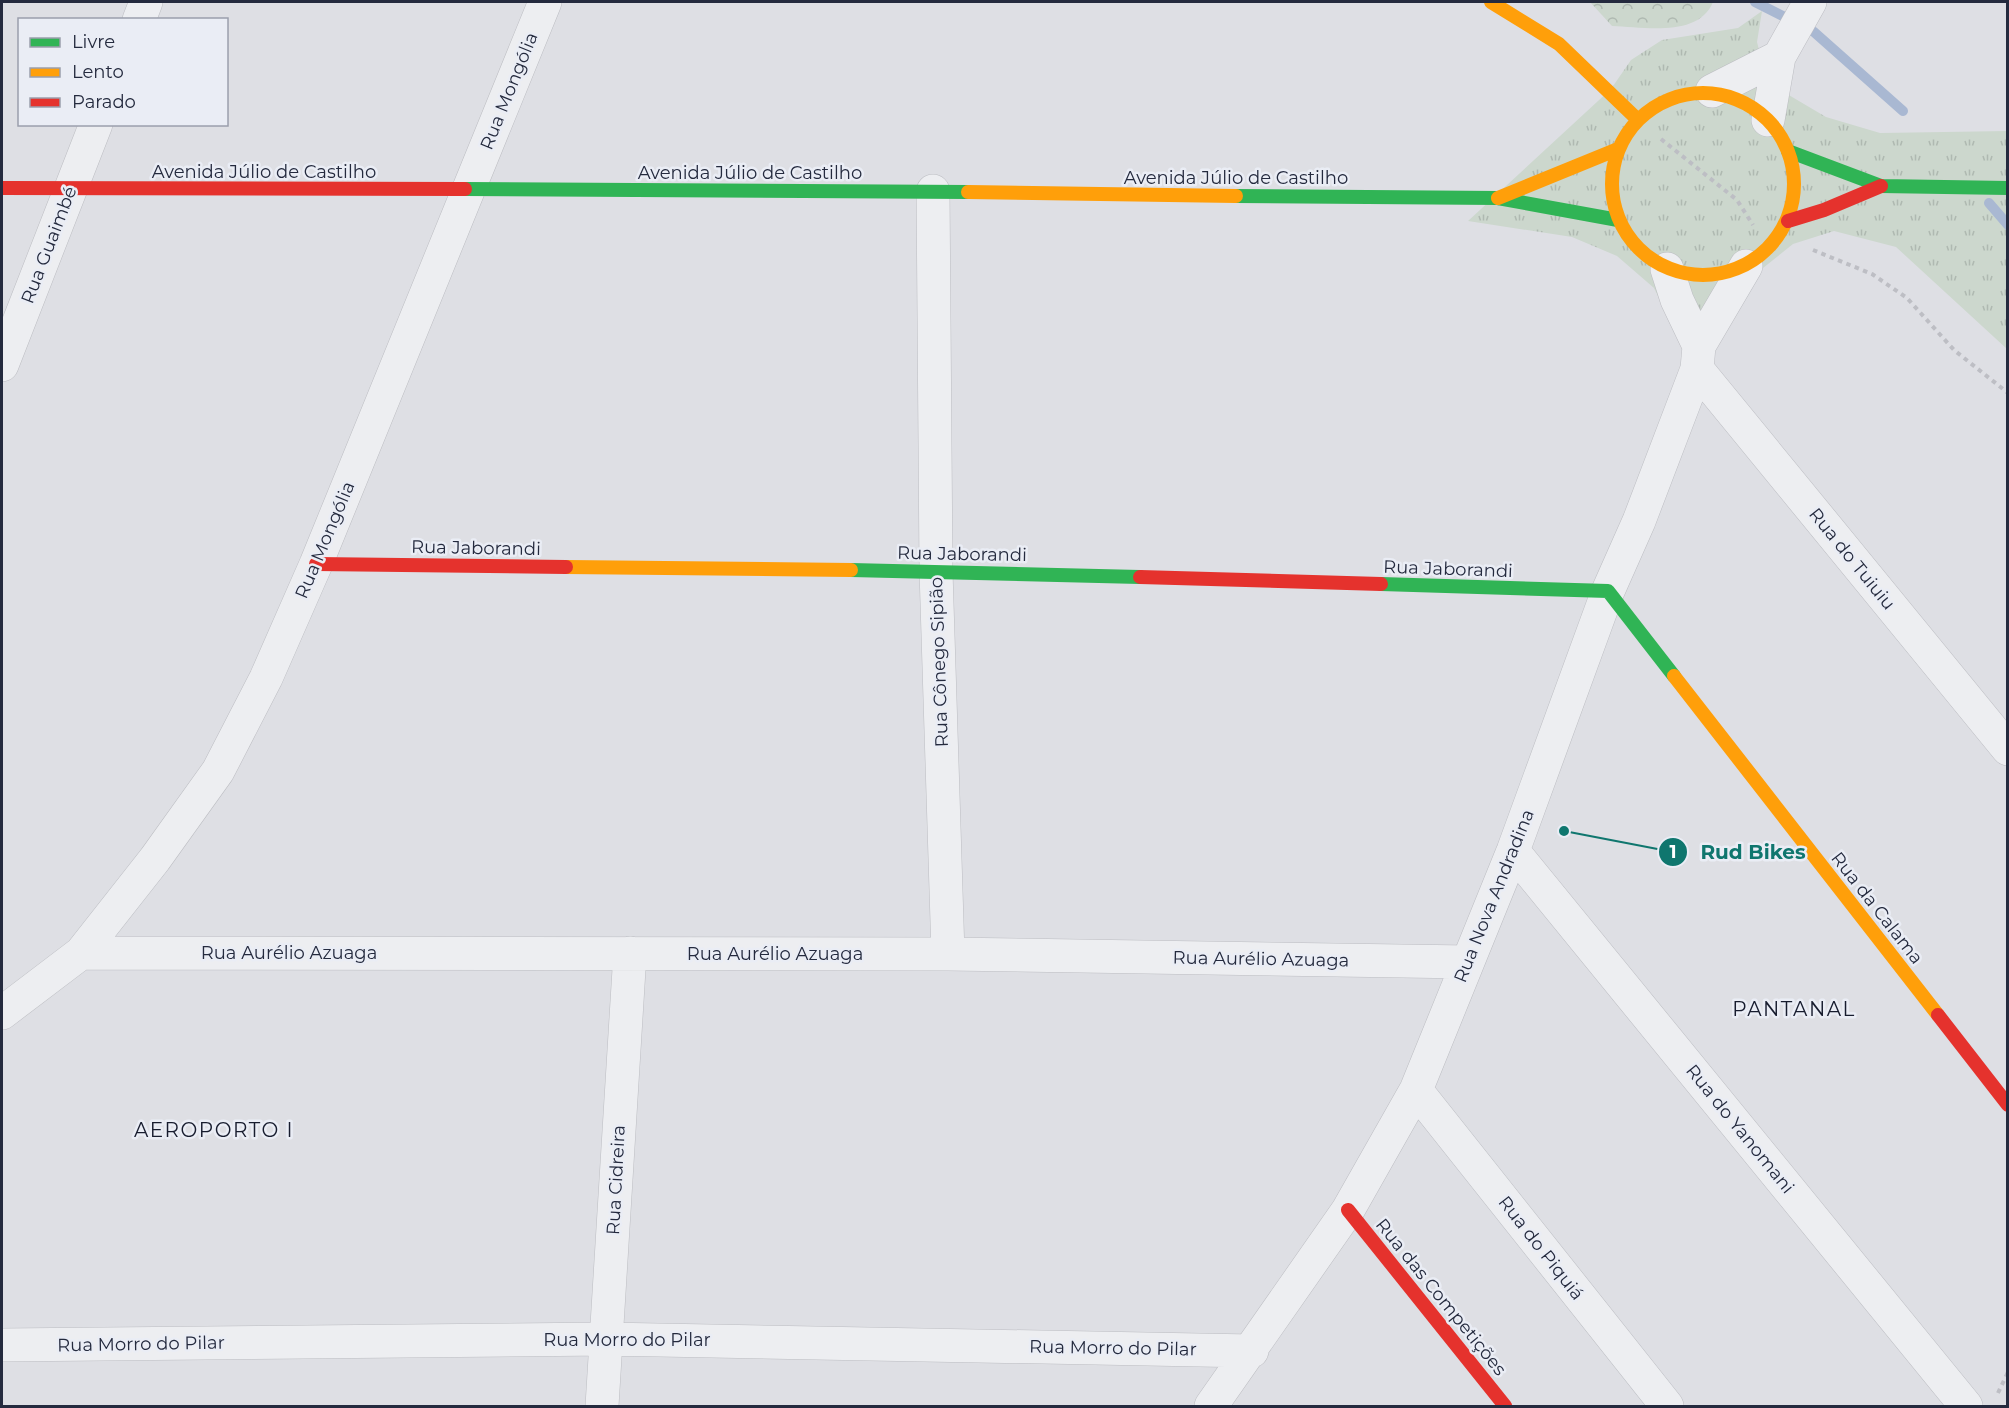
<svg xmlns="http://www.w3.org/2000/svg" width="2009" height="1408" font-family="Montserrat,sans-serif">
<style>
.forest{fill:url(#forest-crowns)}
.park{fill:url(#park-tufts)}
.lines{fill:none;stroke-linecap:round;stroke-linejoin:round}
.stream{stroke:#a9b8d2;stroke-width:10}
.street-casing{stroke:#bcbdc2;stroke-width:34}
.path{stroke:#bdbec4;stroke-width:4;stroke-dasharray:4.5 4.5;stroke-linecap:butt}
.street{stroke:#edeef1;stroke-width:33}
.fast{stroke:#30b455;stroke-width:14}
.slow{stroke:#ff9f0a;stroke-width:14}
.jam{stroke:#e5322d;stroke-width:14}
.labels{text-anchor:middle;stroke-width:5;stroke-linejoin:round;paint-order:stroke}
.street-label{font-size:18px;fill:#242a3e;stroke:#eaedf5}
.neighbourhood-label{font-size:20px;letter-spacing:1.5px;fill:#171c2e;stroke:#eaedf5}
.leader{fill:none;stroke:#0f766e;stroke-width:2}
.callout-dot{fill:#0f766e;stroke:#eaedf5;stroke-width:2}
.mark-label{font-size:18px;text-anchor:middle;font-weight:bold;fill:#fff}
.callout-label{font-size:20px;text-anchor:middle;font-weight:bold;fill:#0f766e;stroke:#eaedf5;stroke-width:5;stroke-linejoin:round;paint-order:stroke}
</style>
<defs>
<pattern id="forest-crowns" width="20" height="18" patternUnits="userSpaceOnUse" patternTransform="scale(1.5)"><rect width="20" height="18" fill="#ccd7cd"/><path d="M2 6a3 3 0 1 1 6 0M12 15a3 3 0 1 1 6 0" fill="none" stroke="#afb9b1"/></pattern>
<pattern id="park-tufts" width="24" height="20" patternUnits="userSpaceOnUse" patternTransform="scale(1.5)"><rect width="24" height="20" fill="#ccd7cd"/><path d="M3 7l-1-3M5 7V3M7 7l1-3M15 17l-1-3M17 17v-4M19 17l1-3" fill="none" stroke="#afb9b1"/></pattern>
</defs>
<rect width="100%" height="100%" fill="#dedfe4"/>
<path class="forest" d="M1590,2H1713C1698,38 1644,27 1612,26Z"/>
<path class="park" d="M1762,11L1757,42L1762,61L1782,91L1826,117L1880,133L2007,131V349L1896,247L1834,231L1793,244L1753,276L1691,363L1654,288L1617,256L1572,237L1468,221L1611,89L1631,60L1662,40L1738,28Z"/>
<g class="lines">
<path class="stream" d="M1755,2L1814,32L1903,111
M1989,203L2008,225"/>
<defs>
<path id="street" d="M139,20L146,2
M1712,91L1779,57
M1768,120L1779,57L1810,2
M933,191L936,571L948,954
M1667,269L1677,300L1699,346
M2,365L96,124
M1697,369L2008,749
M1513,851L1966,1406
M81,953L948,954L1468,962
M2,1013L81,953L155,859L218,771L266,678L316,564L545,2
M1416,1090L1667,1406
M2,1345L606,1339L1252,1351
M602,1406L630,953
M1211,1406L1348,1210L1416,1090L1513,851L1608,591L1639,521L1697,369L1699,346L1746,266"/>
</defs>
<use href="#street" class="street-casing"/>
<path class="path" d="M1661,139L1737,200L1753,225
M1813,250L1872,274L1907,298L1954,350L2008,393
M1998,1393L2008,1372"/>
<use href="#street" class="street"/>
<path class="fast" d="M1788,151L1881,186L2008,188
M465,189L968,192
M1236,196L1498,198L1618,220
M851,570L1140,577
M1381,584L1608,591L1674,676"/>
<path class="slow" d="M1491,2L1559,44L1637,119
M1612 184a91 91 0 1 1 182 0a91 91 0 1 1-182 0Z
M968,192L1236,196
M1498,198L1618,149
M566,567L851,570
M1674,676L1938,1015"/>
<path class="jam" d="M2,188L465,189
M1788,221L1824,210L1881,186
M316,564L566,567
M1140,577L1381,584
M1938,1015L2008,1105
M1348,1210L1505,1406"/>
</g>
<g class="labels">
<g class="street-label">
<text transform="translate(509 91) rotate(-68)" y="6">Rua Mongólia</text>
<text x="264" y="178">Avenida Júlio de Castilho</text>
<text x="750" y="179">Avenida Júlio de Castilho</text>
<text x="1236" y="184">Avenida Júlio de Castilho</text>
<text transform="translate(49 245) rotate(-69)" y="6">Rua Guaimbé</text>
<text transform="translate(325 540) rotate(-67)" y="6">Rua Mongólia</text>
<text transform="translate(476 548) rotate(1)" y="6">Rua Jaborandi</text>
<text transform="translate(962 554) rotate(1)" y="6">Rua Jaborandi</text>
<text transform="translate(1852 559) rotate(51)" y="6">Rua do Tuiuiu</text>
<text transform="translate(1448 569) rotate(2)" y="6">Rua Jaborandi</text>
<text transform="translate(939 662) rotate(-92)" y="6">Rua Cônego Sipião</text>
<text transform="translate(1494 896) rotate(-68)" y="6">Rua Nova Andradina</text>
<text transform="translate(1877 908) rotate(52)" y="6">Rua da Calama</text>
<text x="289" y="959">Rua Aurélio Azuaga</text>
<text x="775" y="960">Rua Aurélio Azuaga</text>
<text transform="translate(1261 959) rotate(1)" y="6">Rua Aurélio Azuaga</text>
<text transform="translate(1740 1129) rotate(51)" y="6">Rua do Yanomani</text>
<text transform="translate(616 1180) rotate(-87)" y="6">Rua Cidreira</text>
<text transform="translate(1541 1248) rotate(52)" y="6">Rua do Piquiá</text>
<text transform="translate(1441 1297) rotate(51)" y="6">Rua das Competições</text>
<text x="627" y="1346">Rua Morro do Pilar</text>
<text transform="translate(141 1344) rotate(-1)" y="6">Rua Morro do Pilar</text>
<text transform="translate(1113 1348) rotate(1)" y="6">Rua Morro do Pilar</text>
</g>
<g class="neighbourhood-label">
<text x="1794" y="1016">PANTANAL</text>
<text x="214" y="1137">AEROPORTO I</text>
</g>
</g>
<path class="leader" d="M1564 831L1673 852"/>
<g class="callout-dot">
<circle cx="1564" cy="831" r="6"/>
<circle cx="1673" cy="852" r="15"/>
</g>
<g class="mark-label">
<text x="1673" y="858">1</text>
</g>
<g class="callout-label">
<text x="1753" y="859">Rud Bikes</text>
</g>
<rect width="2009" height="1408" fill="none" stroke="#242a3e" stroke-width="6"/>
<rect x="18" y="18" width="210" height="108" fill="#eaedf5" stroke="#9b9fac" stroke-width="1.5"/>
<rect x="30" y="38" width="30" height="9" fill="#30b455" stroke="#9b9fac" stroke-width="1.5"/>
<text x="72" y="48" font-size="18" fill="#242a3e">Livre</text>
<rect x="30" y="68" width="30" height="9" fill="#ff9f0a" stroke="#9b9fac" stroke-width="1.5"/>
<text x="72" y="78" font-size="18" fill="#242a3e">Lento</text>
<rect x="30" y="98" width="30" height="9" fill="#e5322d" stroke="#9b9fac" stroke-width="1.5"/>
<text x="72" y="108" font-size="18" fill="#242a3e">Parado</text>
</svg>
